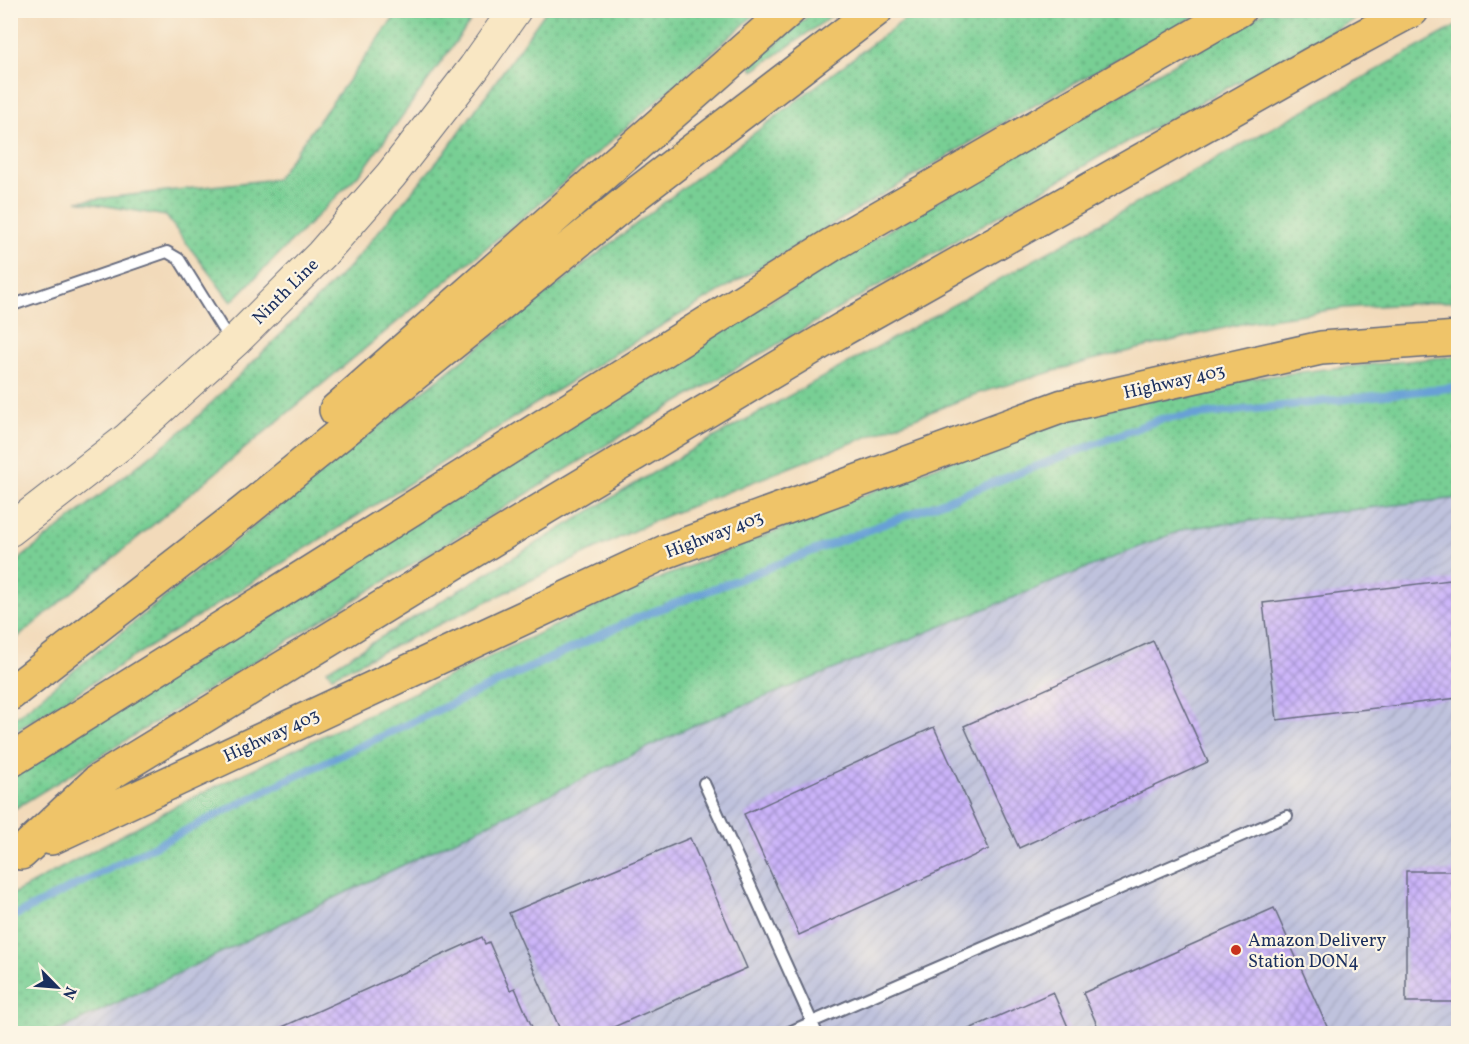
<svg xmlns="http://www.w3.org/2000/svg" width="1469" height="1044" font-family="Vollkorn,serif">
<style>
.industrial{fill:url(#industrial-furrows)}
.grass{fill:url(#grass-dots);stroke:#4a7f79;stroke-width:1.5}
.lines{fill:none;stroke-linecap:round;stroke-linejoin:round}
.stream{stroke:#67a0d6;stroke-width:8}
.building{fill:url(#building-cross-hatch)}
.lane-casing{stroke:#666b7e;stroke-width:14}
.secondary-casing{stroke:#666b7e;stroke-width:34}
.highway-casing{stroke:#666b7e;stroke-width:36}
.lane{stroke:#fff;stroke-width:10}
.secondary{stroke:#f9e7c3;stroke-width:32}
.highway{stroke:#efc469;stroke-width:33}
.poi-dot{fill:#c8321e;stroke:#fcf5e5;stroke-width:2}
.labels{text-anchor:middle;stroke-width:4.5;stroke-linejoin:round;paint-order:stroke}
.street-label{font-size:18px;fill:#1b2f5e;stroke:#fcf5e5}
.poi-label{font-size:18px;fill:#1b2f5e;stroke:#fcf5e5;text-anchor:start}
</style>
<defs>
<pattern id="industrial-furrows" width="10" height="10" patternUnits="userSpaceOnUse" patternTransform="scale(1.5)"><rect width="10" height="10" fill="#bfc2dd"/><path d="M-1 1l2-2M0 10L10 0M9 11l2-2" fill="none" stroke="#a4a7c0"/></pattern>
<pattern id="grass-dots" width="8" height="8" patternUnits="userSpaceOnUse" patternTransform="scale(1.5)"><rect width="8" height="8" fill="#78cf94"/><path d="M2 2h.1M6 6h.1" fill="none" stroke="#62a87c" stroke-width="1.8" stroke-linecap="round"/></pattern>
<pattern id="building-cross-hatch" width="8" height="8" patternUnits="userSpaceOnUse" patternTransform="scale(1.5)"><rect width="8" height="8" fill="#cbb4f9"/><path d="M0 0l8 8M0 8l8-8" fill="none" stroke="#a493cd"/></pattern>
</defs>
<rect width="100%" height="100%" fill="#fcf5e5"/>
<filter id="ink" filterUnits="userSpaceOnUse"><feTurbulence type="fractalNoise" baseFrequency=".0167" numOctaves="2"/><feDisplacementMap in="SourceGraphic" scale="12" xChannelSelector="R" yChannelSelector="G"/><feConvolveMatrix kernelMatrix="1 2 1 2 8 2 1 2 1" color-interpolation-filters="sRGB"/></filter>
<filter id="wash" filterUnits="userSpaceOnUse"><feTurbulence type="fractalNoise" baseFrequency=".008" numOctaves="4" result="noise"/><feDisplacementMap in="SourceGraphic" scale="24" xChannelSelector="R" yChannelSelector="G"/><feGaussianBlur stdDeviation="1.35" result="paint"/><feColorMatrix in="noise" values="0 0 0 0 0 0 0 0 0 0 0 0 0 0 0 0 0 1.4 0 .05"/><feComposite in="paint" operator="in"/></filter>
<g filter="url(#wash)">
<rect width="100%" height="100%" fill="#f2daba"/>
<path class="industrial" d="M1458,498V1033L54,1034L690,727L1187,528Z"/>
<path class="grass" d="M399,11H478L364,169L231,302L166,216L77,201L276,179Z
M546,11H759L546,198L11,643V566L189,425L348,268L446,151Z
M814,11H839L753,71L750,66Z
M916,11H1204L1010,119L624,348L11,734V721C310,481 608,240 916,11Z
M1266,11H1370L1101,156L637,426L11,811V775L689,350L1014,155Z
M1458,25V301L1344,308L1249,322L1092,360L976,394L656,520L332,676L327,670L686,453Z
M1458,356V498L1187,528L690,727L54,1033L11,1034V895L185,801L624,593L913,475L1068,419L1208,384L1325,369Z"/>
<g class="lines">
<path class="stream" d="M10,918L287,780L639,617L1161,419L1458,387"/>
</g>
<g id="blocks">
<path class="building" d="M1458,579V698L1277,720L1263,603Z
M1153,641L1208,762L1019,848L964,726Z
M934,727L989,849L799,935L744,814Z
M690,838L747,968L598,1034H562L509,913Z
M1406,871H1458V1002H1406Z
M1274,908L1328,1029L1318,1034H1101L1083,993Z
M482,937L485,944L489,942L510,990L515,988L535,1034H280L278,1029Z
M1053,992L1071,1034H958Z"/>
</g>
</g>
<g filter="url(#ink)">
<use href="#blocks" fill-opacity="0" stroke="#666b7e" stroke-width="1.5"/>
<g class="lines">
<defs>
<path id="lane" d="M10,306L167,252L179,259L222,328L233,339
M704,783L812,1022L785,1034
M817,1034L812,1022L1287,816"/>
<path id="secondary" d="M10,530L126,440L235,341L321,255L391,175L474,68L515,10"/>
<path id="highway" d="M336,410L789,10
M10,694L244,512L636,194L876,10
M10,761L833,244L1239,10
M51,838L667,551L1063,406L1321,348L1458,338
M21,853L98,781L526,519L843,329L1321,59L1412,10"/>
</defs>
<use href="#lane" class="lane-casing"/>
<use href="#secondary" class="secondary-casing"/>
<use href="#highway" class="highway-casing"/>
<use href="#lane" class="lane"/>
<use href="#secondary" class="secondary"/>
<use href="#highway" class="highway"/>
</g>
</g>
<circle class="poi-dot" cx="1236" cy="950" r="6"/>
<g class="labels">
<g class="street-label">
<text transform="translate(285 291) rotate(-45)" y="6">Ninth Line</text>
<text transform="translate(1174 381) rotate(-13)" y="6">Highway 403</text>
<text transform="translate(714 534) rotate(-21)" y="6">Highway 403</text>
<text transform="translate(271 735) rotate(-25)" y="6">Highway 403</text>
</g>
<g class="poi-label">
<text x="1248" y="946">Amazon Delivery<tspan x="1248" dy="21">Station DON4</tspan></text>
</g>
</g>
<rect width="1469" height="1044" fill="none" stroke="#fcf5e5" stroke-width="36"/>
<g transform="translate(57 987) rotate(115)" stroke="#fcf5e5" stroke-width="4.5" paint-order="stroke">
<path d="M0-4.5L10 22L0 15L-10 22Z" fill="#1b2f5e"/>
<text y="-9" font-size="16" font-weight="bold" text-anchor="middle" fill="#1b2f5e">N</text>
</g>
</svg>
